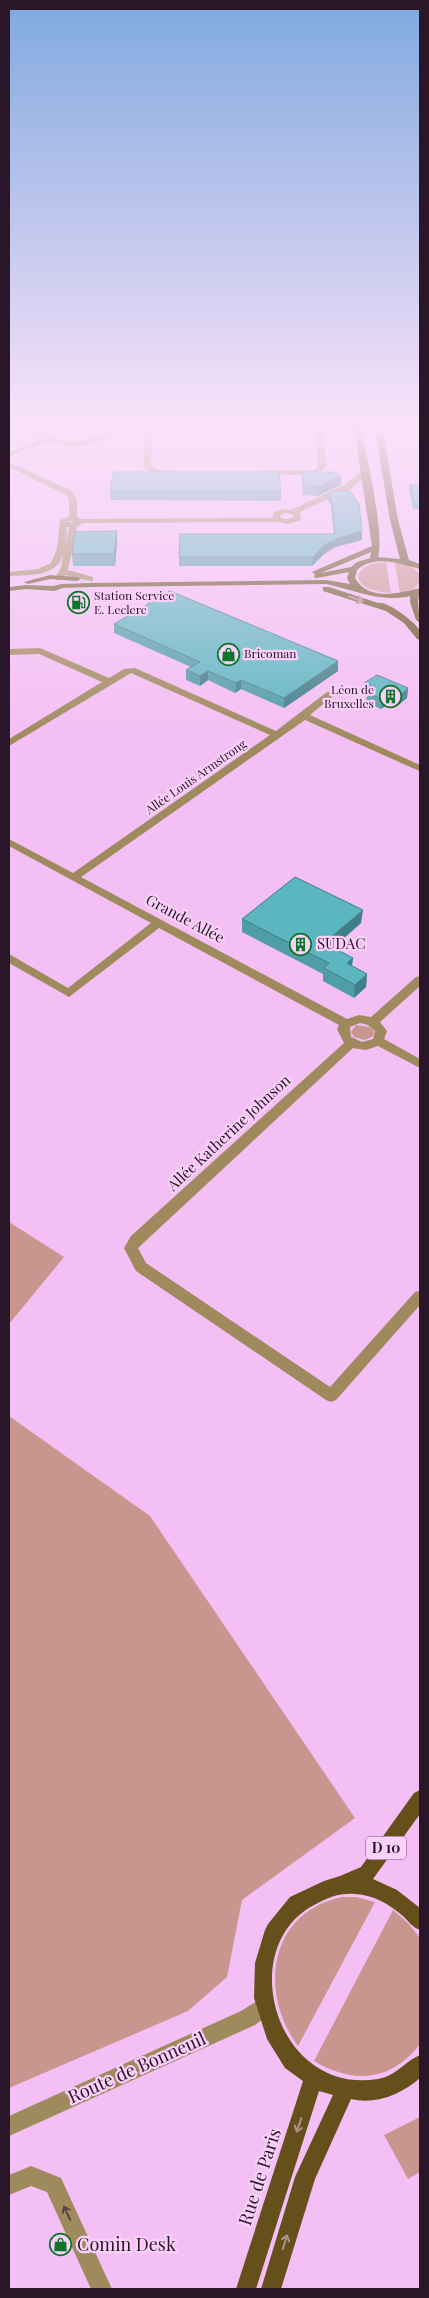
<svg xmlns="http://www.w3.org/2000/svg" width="429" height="2298" font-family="'Playfair Display',serif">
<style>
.green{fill:#c9958f}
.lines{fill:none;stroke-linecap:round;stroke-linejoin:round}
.minor{fill:#9f8a5d;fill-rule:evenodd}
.major{fill:#65501b;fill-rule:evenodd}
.wall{fill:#4f9da6}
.shaded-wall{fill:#407f87}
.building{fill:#5cb6c1;stroke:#407f87}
.oneway{stroke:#b0908b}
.oneway2{stroke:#58443e}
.labels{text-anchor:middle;stroke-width:4.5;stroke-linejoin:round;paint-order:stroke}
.far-poi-label{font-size:12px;fill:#291629;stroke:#fbd0fb;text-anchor:start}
.far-street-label{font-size:12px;fill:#291629;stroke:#fbd0fb}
.shield{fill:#fbd0fb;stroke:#684e68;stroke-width:1}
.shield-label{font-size:14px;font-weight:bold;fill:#291629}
.street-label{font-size:15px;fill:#291629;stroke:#fbd0fb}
.poi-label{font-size:15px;fill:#291629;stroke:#fbd0fb;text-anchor:start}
.near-street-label{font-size:18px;fill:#291629;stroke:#fbd0fb}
.near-poi-label{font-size:18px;fill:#291629;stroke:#fbd0fb;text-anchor:start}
</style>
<rect width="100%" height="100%" fill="#f4bff4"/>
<path class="green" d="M386,562L391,593C379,592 359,590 358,575C364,564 375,563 386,562Z
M395,563L410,566L420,574V583L413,589L400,593Z
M356,1025L370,1027L374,1031L373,1036L365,1040L354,1037L351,1032Z
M9,1222L64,1257L9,1324Z
M9,1416L150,1516L355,1818L242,1900L227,1977L188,2011L9,2088Z
M342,1897H356L375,1902L298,2046C258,1992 269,1912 342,1897Z
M393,1910L408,1923L420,1938V2044C391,2082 353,2084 314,2061Z
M420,2117V2172L408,2179L384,2135Z"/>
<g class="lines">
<path class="minor" d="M45,421H54L39,427L38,430C70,448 83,443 116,428L101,421H109L123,426L146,427L147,421H153V427L314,426V421H320L321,426H420V430H322L327,466C318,479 280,474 264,474L260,472L264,470H314L318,467L315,430L153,431L151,466L159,470H177L178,472C168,478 152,474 143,467L146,431L123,430L100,441L79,447H69L48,441L9,457V452L42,439L30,431L33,424Z
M9,462L72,491L77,499V517L81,519L272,518L274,512L285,509L291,510L346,484L362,471L369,473L352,488L300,512L301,520L288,524L279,522L82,523L77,527L68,570L93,577V581H90L65,575L62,580H56L55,578L61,568L63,555C56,577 28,575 9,576V572L38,569L51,563L57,549L60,520L69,517V499L66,495L9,467ZM286,513L293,515L294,517L287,519L280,518L281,515ZM68,521H74L72,523ZM67,527H69L66,543Z
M40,648L109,678L124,669L135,668L276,731L327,692H333V696L310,715L420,765V771L417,770L305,720L81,877L347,1019L359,1015L371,1017L416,977L420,976V986L380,1022L387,1031L384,1039L420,1059V1068L378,1046L366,1050L353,1048L138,1248L146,1263L330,1387L415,1292L420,1291V1305L336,1400L331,1402L326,1400L136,1271L124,1248L131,1236L344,1043L337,1029L339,1025L159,928L69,997L9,963V954L68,988L151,923L9,846V839L73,873L270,735L131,673L9,746V739L102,682L39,654L9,655V649ZM360,1023L368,1025L375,1031L373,1039L362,1042L351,1037L350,1027Z
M264,1997L271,1999L273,2006L271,2013L255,2025L9,2136V2116L241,2011Z
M31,2166L61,2178L112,2289H91L47,2192L31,2186L9,2195V2175Z"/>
<path class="major" d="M353,421H360C365,451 385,531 378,557L400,559L390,520L376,436L371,427L361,421C374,421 377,426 384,436L398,520L409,560L420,564V569C400,564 375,554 357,570L355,578C369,602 399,593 420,588L418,602L420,623L416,620L410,602V596C380,603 355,590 326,584L90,587L63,588L54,591L26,589L9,591V587L26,585L53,586L62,584L90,583L326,580L350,584L347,578L349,572L317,578H314L315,574L312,572L372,546ZM371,552L370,558L357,562L351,567L321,573Z
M50,575L77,577L81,579L77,581L50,579L28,584L24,582Z
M323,587H329L378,603C386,600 416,622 420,631C420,632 420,638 420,640L417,639L404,623L386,611L323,591Z
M420,1790V1814L373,1879L397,1890L420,1908V1930C412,1927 409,1922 403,1916C389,1904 374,1895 355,1894C340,1893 329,1897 316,1904C233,1945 275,2096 378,2079C396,2076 404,2062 420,2055V2078C402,2094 376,2105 351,2099L315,2179L281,2289H261L295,2177L333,2095L319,2091L256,2289H236L303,2081L285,2068L267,2039L254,1998L255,1963L265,1930L268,1924L290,1897L324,1881L340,1876L361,1867L414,1793Z"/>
</g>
<path class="wall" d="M302,472L341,485L317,496L303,495L302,481Z
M410,485H420V509H413L409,489Z
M110,492H281V501L111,500Z
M328,493L362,540L335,547L323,555L312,566H179V557L334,534L331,505L328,501Z
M117,543L115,566H73L72,554Z
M114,624L338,661V671L284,708L241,689L235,693L208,680L200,686L186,680V670L191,667L114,633Z
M364,683L408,688L407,698L397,706L389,703L381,709L366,703L367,694L364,692Z
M242,919L361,923L333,948L353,958L352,966L367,974L366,987L354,998L323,981V974L242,932Z"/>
<path class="shaded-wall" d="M341,476V485L317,496V487Z
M117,531V543L115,566L114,554Z
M362,531V540L335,547L323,555L312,566L313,557L323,546L336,539Z
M338,661V671L284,708V698Z
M208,671V680L200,686V676Z
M241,680V689L235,693L236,683Z
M408,688L407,698L397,706L398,697Z
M390,694L389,703L381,709L382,699Z
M363,910L361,923L323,956L324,943Z
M353,958L351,971L347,963Z
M367,974L366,987L354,998L355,985Z"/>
<path class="building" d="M113,472H279L281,492H110Z
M302,472H332L341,476L317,487L304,486Z
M410,485H420V504H414Z
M335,490L350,491L359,504L362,531L336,539L323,546L313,557H179L180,534H335L331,497L328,493Z
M117,531L114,554H72L75,532Z
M170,591L338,661L284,698L241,680L236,683L208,671L200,676L186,670L200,662L114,624Z
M377,675L408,688L398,697L390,694L382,699L367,693L375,687L364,683Z
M295,877L363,910L324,943L353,958L347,963L367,974L355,985L324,968L329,963L242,919Z"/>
<defs><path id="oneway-shaft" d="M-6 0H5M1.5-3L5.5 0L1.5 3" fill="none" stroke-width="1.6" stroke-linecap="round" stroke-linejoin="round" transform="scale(1.25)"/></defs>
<g class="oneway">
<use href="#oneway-shaft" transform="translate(356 599) rotate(20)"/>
<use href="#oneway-shaft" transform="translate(299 2125) rotate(109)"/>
<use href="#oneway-shaft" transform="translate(285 2242) rotate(-73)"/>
</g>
<use class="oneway2" href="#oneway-shaft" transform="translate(67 2213) rotate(-115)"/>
<linearGradient id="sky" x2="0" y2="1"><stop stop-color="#7fa9df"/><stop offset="0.57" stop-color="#fae2fa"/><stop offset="1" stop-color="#fae2fa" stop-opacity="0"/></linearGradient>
<rect width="429" height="742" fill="url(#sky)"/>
<defs>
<symbol id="fuel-ring" viewBox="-11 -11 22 22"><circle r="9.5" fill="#fbd0fb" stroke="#0e7628" stroke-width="1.5"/><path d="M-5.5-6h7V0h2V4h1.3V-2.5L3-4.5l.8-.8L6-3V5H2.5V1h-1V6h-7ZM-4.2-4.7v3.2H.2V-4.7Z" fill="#0e7628"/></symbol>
<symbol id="shop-ring" viewBox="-11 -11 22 22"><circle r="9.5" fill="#fbd0fb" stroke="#0e7628" stroke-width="1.5"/><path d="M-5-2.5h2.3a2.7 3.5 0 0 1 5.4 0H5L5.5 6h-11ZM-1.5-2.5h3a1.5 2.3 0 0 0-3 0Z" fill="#0e7628"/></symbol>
<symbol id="building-ring" viewBox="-11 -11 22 22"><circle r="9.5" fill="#fbd0fb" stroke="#0e7628" stroke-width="1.5"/><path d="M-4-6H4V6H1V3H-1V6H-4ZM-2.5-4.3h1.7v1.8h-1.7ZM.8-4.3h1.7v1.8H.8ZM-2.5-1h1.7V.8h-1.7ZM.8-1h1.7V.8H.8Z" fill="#0e7628"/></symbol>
</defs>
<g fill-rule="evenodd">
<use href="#fuel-ring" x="66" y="590" width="25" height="25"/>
<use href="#shop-ring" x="216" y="642" width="25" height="25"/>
<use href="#building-ring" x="378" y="684" width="25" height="25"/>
<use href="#building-ring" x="288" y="932" width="25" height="25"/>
<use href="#shop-ring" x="48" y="2232" width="25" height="25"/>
</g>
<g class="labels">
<g class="far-poi-label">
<text x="94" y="600">Station Service<tspan x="94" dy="14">E. Leclerc</tspan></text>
<text x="244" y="658">Bricoman</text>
<text x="374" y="694" text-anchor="end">Léon de<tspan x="374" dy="14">Bruxelles</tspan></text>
</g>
<g class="far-street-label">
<text transform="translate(196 777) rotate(-35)" y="4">Allée Louis Armstrong</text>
</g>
<rect class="shield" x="366" y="1836.5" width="40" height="23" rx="4"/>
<g class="shield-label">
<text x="386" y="1853">D 10</text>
</g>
<g class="street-label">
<text transform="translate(185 919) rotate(28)" y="5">Grande Allée</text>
<text transform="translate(229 1133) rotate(-43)" y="5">Allée Katherine Johnson</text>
</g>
<g class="poi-label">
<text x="317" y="949">SUDAC</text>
</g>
<g class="near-street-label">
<text transform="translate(137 2068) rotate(-24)" y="6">Route de Bonneuil</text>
<text transform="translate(260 2177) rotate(-72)" y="6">Rue de Paris</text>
</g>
<g class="near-poi-label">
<text x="77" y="2251">Comin Desk</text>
</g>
</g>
<rect width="429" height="2298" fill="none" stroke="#291629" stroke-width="20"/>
</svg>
